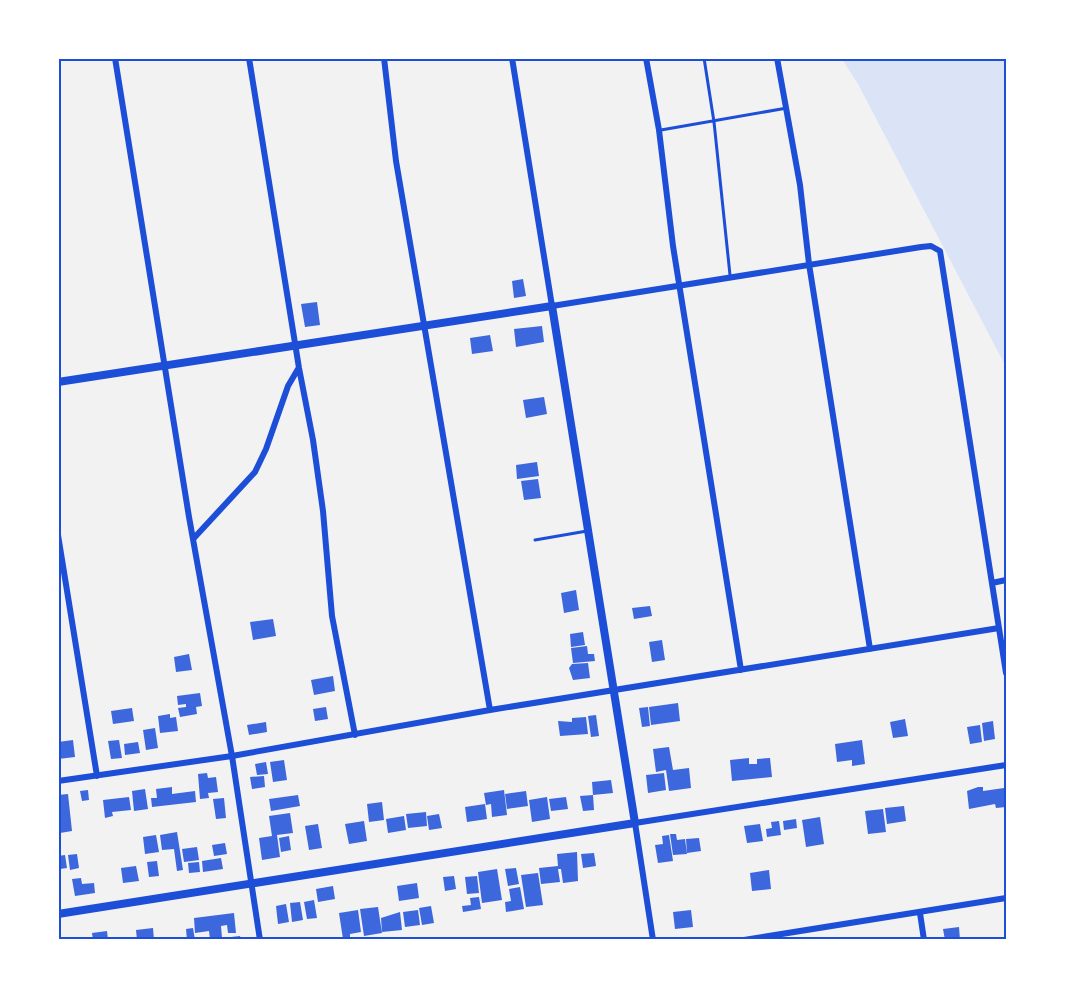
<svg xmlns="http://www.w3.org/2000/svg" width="1065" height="998" font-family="Roboto,sans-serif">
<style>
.green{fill:#dbe4f7}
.building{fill:#3d67dc}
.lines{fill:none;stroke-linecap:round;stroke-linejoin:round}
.service{stroke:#1d4ed8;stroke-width:3}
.minor{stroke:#1d4ed8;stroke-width:6}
.tertiary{stroke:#1d4ed8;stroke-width:8}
.neatline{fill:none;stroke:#1d4ed8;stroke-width:2}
</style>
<rect width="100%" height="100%" fill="#f2f2f2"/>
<path class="green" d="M842,59H1006V367L858,84Z"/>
<path class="building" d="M523,279L526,296L514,298L512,281Z
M317,302L320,325L305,327L301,304Z
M542,326L544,342L516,347L514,329Z
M490,335L493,351L472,354L470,338Z
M544,397L547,414L526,418L523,400Z
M537,462L539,476L517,479L516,465Z
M538,479L541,498L524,500L521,481Z
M576,590L579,610L564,613L561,593Z
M650,606L652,616L634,619L632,608Z
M273,619L276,636L253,640L250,622Z
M583,632L585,645L571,647L570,634Z
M662,640L665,660L652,662L649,642Z
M587,646L588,654H594L595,661L573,663L571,648Z
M189,654L192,670L176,672L174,657Z
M588,663L590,678L573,680L569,668L572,664Z
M333,676L335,691L314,695L311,680Z
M200,693L202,706L196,707L197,714L180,717L178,708L186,707V704L178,705L177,696Z
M678,703L680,721L651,725L649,707Z
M326,707L328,719L315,721L313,709Z
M648,707L650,726L642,727L639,708Z
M132,708L134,721L113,724L111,711Z
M170,714V718L176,717L178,731L160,733L158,716Z
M596,715L599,736L591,737L588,716Z
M586,717L588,734L560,736L558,721L572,722V718Z
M905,719L908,736L893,738L890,722Z
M993,721L995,739L984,741L982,723Z
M266,722L267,732L249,735L247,725Z
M980,725L982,742L970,744L967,727Z
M155,728L158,748L146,750L143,730Z
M73,740L75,757L58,759V742Z
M119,740L122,758L111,759L108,741Z
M862,740L865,764L852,766V760L837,762L835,744Z
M138,742L140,753L125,755L124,744Z
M669,747L673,770L689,768L691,788L669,791L666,770L656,772L653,749Z
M749,758V764H757V759L770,758L772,777L732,781L730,760Z
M284,760L287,780L273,782L270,762Z
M266,762L268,774L257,775L255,764Z
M207,773L208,778L216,777L218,792L208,793L209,798L200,799L198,774Z
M664,773L666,790L648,793L646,775Z
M264,776L265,787L252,789L250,777Z
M611,780L613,793L593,795L592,782Z
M172,787V794L195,791L196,802L152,807L151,798H157L156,789Z
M978,787H983V791L1004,788L1006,807L996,808L995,804L969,809L967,791Z
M145,789L148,809L134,811L132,791Z
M88,790L89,800L82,801L80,791Z
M504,790L507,815L492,817L491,804L486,805L484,793Z
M526,791L528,806L507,809L505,794Z
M68,794L72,831L60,833L58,795Z
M298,795L300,806L271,811L269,799Z
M593,795L594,810L583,811L580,796Z
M129,797L131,810L112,812L113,816L105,818L103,800Z
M547,797L550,819L532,822L529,800Z
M566,797L568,809L551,811L549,799Z
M224,798L226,818L216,819L213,799Z
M382,802L384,820L369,822L367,804Z
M485,804L487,819L467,822L465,807Z
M904,806L906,821L887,824L885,808Z
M883,809L886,832L868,834L865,811Z
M426,812L427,826L408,828L406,814Z
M290,813L293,833L277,835L280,857L262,860L259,838L272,836L269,816Z
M439,814L442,828L429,830L427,816Z
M404,816L406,830L388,833L386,819Z
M820,817L824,844L806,847L802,820Z
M796,819L797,828L784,830L783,821Z
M364,821L367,841L349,844L345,824Z
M779,821L781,835L767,837L766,829L772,828L771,822Z
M318,824L322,848L309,850L305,826Z
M760,824L763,841L747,843L744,826Z
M177,832L183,870L177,871L174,849L162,850L160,835Z
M670,834H676L677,840L685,839L687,854L673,855Z
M156,835L159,852L145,854L143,837Z
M669,835L673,861L658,863L655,845L663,844L662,836Z
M289,836L291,850L281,852L279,838Z
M699,838L701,851L687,853L686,839Z
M225,843L227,854L214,856L212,845Z
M197,847L199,860L184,862L182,849Z
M577,852L578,881L563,883L561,869H558L560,882L541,884L539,868L558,866L557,854Z
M594,853L596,866L583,868L581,854Z
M77,854L79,868L70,870L68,855Z
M65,855L67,868L60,869L58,856Z
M221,858L223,869L203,872L202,861Z
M157,861L159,876L149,877L147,862Z
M199,862L200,872L189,873L188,863Z
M136,866L139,881L123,883L121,868Z
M516,868L519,884L508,886L505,869Z
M497,869L502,900L482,903L478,872Z
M769,870L771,889L752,891L750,873Z
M538,873L543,905L526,907L521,875Z
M454,876L456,889L445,891L443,877Z
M477,876L479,893L467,894L465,877Z
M81,878L82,884L94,883L95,893L75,896L72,879Z
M417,883L419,898L399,901L397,886Z
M333,886L335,899L318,902L316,889Z
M520,887L524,909L506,912L505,902L511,901L509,889Z
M479,897L481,909L463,912L462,906L471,905L470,898Z
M314,900L317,918L307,919L304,902Z
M300,902L303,920L292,922L290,903Z
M286,904L289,922L278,924L276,906Z
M431,906L434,923L422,925L419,908Z
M378,907L382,933L364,936L360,909Z
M358,910L361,932L350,934V938L343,939L339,913Z
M418,910L420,925L405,927L403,912Z
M691,910L693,927L675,929L673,912Z
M400,912L402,930L382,932L381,918Z
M234,913L236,933H228L227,925L221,926L222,938L240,936L241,940L210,939L209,931L195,933L194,918Z
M959,927L960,940H945L943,929Z
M153,928L154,940H137L136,930Z
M193,928L195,940H187L186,929Z
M107,931L108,940H93L92,933Z"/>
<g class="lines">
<path class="service" d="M704,58L714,122L730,275
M661,130L787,108
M535,540L587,531"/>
<path class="minor" d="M115,58L189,517L232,756L260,940
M249,58L299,368L313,440L323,511L332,616L355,735
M384,58L396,161L490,710
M512,58L552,306L921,247L931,246L940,251L1006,673
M646,58L659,130L673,246L741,670
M777,58L800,185L809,264L870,649
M58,535L97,776
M194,538L255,472L266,449L288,386L298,369
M992,583L1006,580
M58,781L232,756L490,710L999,628
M920,913L924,940
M653,940L635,823L1006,765
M744,940L1006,898"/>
<path class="tertiary" d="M58,382L552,306L635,823L58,914"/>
</g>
<rect width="1065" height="998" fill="none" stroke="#ffffff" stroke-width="120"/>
<rect x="60" y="60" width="945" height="878" class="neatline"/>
</svg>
